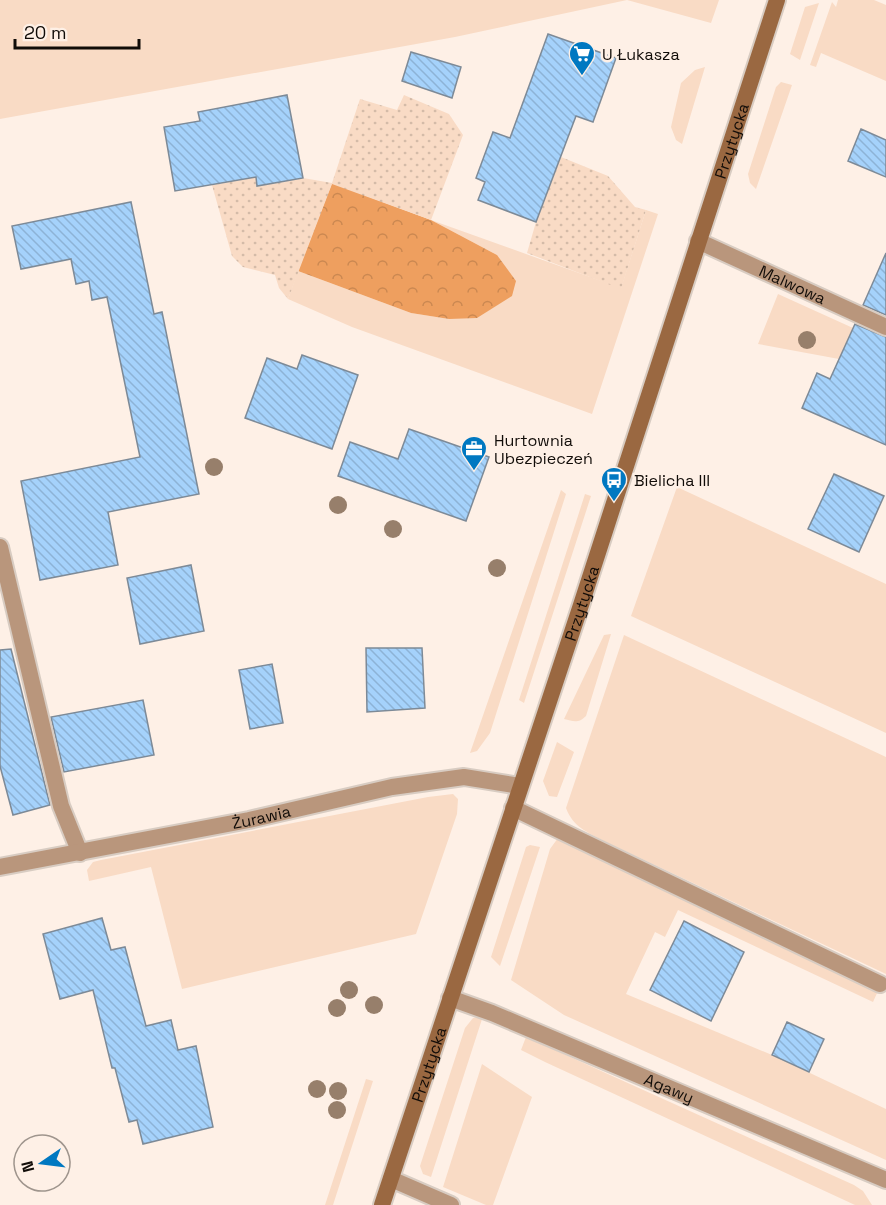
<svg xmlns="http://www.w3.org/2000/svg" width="886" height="1205" font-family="'Space Grotesk',sans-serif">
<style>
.grass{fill:#f9dbc5}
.forest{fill:url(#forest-crowns)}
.garden{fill:url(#garden-dots)}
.building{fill:url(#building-back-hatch);stroke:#7d8a97;stroke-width:1.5}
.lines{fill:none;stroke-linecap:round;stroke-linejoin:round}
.service-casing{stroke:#d8ccc2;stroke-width:20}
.minor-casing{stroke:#d8ccc2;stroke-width:20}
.secondary-casing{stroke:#d8ccc2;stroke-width:20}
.service{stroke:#b9967c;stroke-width:16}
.minor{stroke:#b9967c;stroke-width:16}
.secondary{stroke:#9a6841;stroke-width:16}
.tree{fill:#977f6b}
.labels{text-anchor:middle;stroke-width:5;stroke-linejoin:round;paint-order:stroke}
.poi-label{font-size:16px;fill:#110c08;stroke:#fef0e6;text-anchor:start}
.street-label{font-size:16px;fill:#110c08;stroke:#fef0e6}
</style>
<defs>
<pattern id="forest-crowns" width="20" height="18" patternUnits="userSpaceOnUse" patternTransform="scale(1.5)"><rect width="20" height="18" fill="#ee9f5f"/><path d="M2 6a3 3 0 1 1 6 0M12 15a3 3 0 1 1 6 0" fill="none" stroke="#cb8851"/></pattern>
<pattern id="garden-dots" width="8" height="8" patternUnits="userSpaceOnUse" patternTransform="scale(1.5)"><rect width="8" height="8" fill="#f9dbc5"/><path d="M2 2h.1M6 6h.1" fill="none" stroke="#d4bba8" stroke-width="1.8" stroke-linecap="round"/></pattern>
<pattern id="building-back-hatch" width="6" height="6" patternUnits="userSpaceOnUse" patternTransform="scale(1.5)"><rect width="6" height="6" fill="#a5d2fb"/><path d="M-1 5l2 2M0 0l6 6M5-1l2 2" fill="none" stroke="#8db3d6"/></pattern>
</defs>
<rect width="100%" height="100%" fill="#fef0e6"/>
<path class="grass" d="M0,0H719L711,23L627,0L455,37L0,119Z
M838,0H874L886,5V81L821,53L816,67L810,65L832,2L836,7Z
M819,3L800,60L790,54L805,7Z
M705,67L682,144L676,140L671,127L681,83L695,70Z
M781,82L792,85L756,189L750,183L748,174L776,87Z
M646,210L658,214L592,414L352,327L288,299L298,271L411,313L449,319L497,255L431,220L621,288Z
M778,294L853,328L839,359L758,344Z
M677,487L886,584V733L631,616Z
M561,490L566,494L490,733L477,751L470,753Z
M585,494L591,496L524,703L519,700Z
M611,634L586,716C578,724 573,721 564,719L604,635Z
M624,635L886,757V974L604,841C587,832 573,827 566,808Z
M557,742L574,752L557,797L549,796L543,781Z
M453,794L458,799L457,814L416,934L182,989L151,867L89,881L87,870L93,862L101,860L428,797Z
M558,838L878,991L873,1002L678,910L665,937L655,932L626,994L772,1055L886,1109V1160L564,1015L511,980L550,849Z
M530,845L540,847L500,966L491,957L526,847Z
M483,1016L431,1177L423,1174L420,1166L465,1028L473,1018Z
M526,1037L854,1185L863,1191L872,1205H855L545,1062L521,1050Z
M482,1064L532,1097L493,1205H486L443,1187Z
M366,1079L373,1081L333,1205H325Z"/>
<path class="forest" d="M332,183L431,220L497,255L516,281L512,296L477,318L449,319L411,313L298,271Z"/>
<path class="garden" d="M404,95L449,114L463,135L431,220L332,184L288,299L279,288L275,275L243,267L232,256L212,185L256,177L258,186L303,178L332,183L360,99L397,110Z
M561,157L608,176L635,207L646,210L621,289L527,253L536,222Z"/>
<path class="building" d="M548,34L616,58L593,122L576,116L536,222L478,200L485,182L476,178L493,132L510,138Z
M411,52L461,67L452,98L402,81Z
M287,95L303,178L257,186L256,177L175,191L164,127L200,121L198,112Z
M861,129L886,140V177L848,161Z
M131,202L154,314L162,312L199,494L108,512L118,565L40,580L21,481L140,457L107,297L92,300L89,281L76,284L71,259L21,269L12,226Z
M886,253V315L863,305Z
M855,324L886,337V445L802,408L817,373L830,379Z
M302,355L358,375L332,449L245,418L267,358L297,369Z
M409,429L489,457L466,521L338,476L350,442L398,459Z
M834,474L884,496L859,552L808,529Z
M191,565L204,631L140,644L127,578Z
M366,648H422L425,708L367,712Z
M11,649L50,805L13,815L0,766V650Z
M272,664L283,723L250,729L239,670Z
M143,700L154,755L64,772L51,717Z
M102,918L111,950L125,947L146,1026L171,1020L178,1050L196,1046L213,1127L143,1144L137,1120L129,1122L115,1068H112L93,990L60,999L43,934Z
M684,921L744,952L711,1021L650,990Z
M787,1022L824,1039L809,1072L772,1055Z"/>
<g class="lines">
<defs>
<g id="service">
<path d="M0,547L61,806L80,853"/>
<path d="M513,808L880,984"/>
<path id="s1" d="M450,998L492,1013L886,1180"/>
<path d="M391,1179L451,1205"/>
</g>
<g id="minor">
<path id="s2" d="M698,241L886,327"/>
<path id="s3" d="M0,867L249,820L392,787L464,777L520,786"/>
</g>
<g id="secondary">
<path id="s4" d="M382,1205L581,605L777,0"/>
</g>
</defs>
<use href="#service" class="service-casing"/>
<use href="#minor" class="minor-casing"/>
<use href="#secondary" class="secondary-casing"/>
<use href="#service" class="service"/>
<use href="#minor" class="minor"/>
<use href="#secondary" class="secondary"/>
</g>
<g class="tree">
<circle cx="807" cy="340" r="9"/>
<circle cx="214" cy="467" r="9"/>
<circle cx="338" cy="505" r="9"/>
<circle cx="393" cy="529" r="9"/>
<circle cx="497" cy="568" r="9"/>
<circle cx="349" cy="990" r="9"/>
<circle cx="374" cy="1005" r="9"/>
<circle cx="337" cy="1008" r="9"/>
<circle cx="317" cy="1089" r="9"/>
<circle cx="338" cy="1091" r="9"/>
<circle cx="337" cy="1110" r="9"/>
</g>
<defs>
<symbol id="supermarket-pin" viewBox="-11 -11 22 30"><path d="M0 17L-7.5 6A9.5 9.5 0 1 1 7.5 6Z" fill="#0078c1" stroke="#fef0e6"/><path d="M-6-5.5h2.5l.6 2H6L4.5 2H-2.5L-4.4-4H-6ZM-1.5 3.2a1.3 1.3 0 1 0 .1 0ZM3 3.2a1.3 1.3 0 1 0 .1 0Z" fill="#fff"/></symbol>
<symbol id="office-pin" viewBox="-11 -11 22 30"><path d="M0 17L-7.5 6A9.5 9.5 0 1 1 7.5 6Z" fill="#0078c1" stroke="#fef0e6"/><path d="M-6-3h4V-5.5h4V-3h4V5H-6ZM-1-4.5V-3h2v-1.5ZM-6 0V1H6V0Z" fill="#fff"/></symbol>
<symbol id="bus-pin" viewBox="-11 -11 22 30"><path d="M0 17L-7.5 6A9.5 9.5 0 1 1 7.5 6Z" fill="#0078c1" stroke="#fef0e6"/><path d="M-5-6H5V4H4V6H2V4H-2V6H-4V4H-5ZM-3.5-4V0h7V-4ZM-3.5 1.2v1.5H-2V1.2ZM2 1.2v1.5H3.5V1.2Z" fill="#fff"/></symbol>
</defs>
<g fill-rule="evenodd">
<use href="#supermarket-pin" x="567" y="39" width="30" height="40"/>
<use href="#office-pin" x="459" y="434" width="30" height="40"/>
<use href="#bus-pin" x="599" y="465" width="30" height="40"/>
</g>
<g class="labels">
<g class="poi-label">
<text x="602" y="60">U Łukasza</text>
<text x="494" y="446">Hurtownia<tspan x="494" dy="18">Ubezpieczeń</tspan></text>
<text x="634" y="486">Bielicha III</text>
</g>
<g class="street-label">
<text dy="6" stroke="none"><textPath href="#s4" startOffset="1120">Przytycka</textPath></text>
<text dy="6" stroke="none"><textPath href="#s2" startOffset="104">Malwowa</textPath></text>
<text dy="6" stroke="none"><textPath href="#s4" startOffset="634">Przytycka</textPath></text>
<text dy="6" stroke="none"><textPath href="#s3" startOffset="266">Żurawia</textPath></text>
<text dy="6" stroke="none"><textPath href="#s4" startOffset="148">Przytycka</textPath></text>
<text dy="6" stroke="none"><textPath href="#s1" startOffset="237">Agawy</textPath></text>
</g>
</g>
<g transform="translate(42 1163) rotate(256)"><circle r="28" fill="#fef0e6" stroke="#9f958d" stroke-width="1.5"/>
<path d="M0-4.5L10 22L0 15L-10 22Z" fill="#0078c1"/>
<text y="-9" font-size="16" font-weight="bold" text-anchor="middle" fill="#110c08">N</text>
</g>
<path d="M15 39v9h124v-9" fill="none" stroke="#110c08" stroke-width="3"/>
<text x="24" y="39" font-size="18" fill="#110c08" stroke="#fef0e6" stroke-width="4.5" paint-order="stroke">20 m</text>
</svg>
